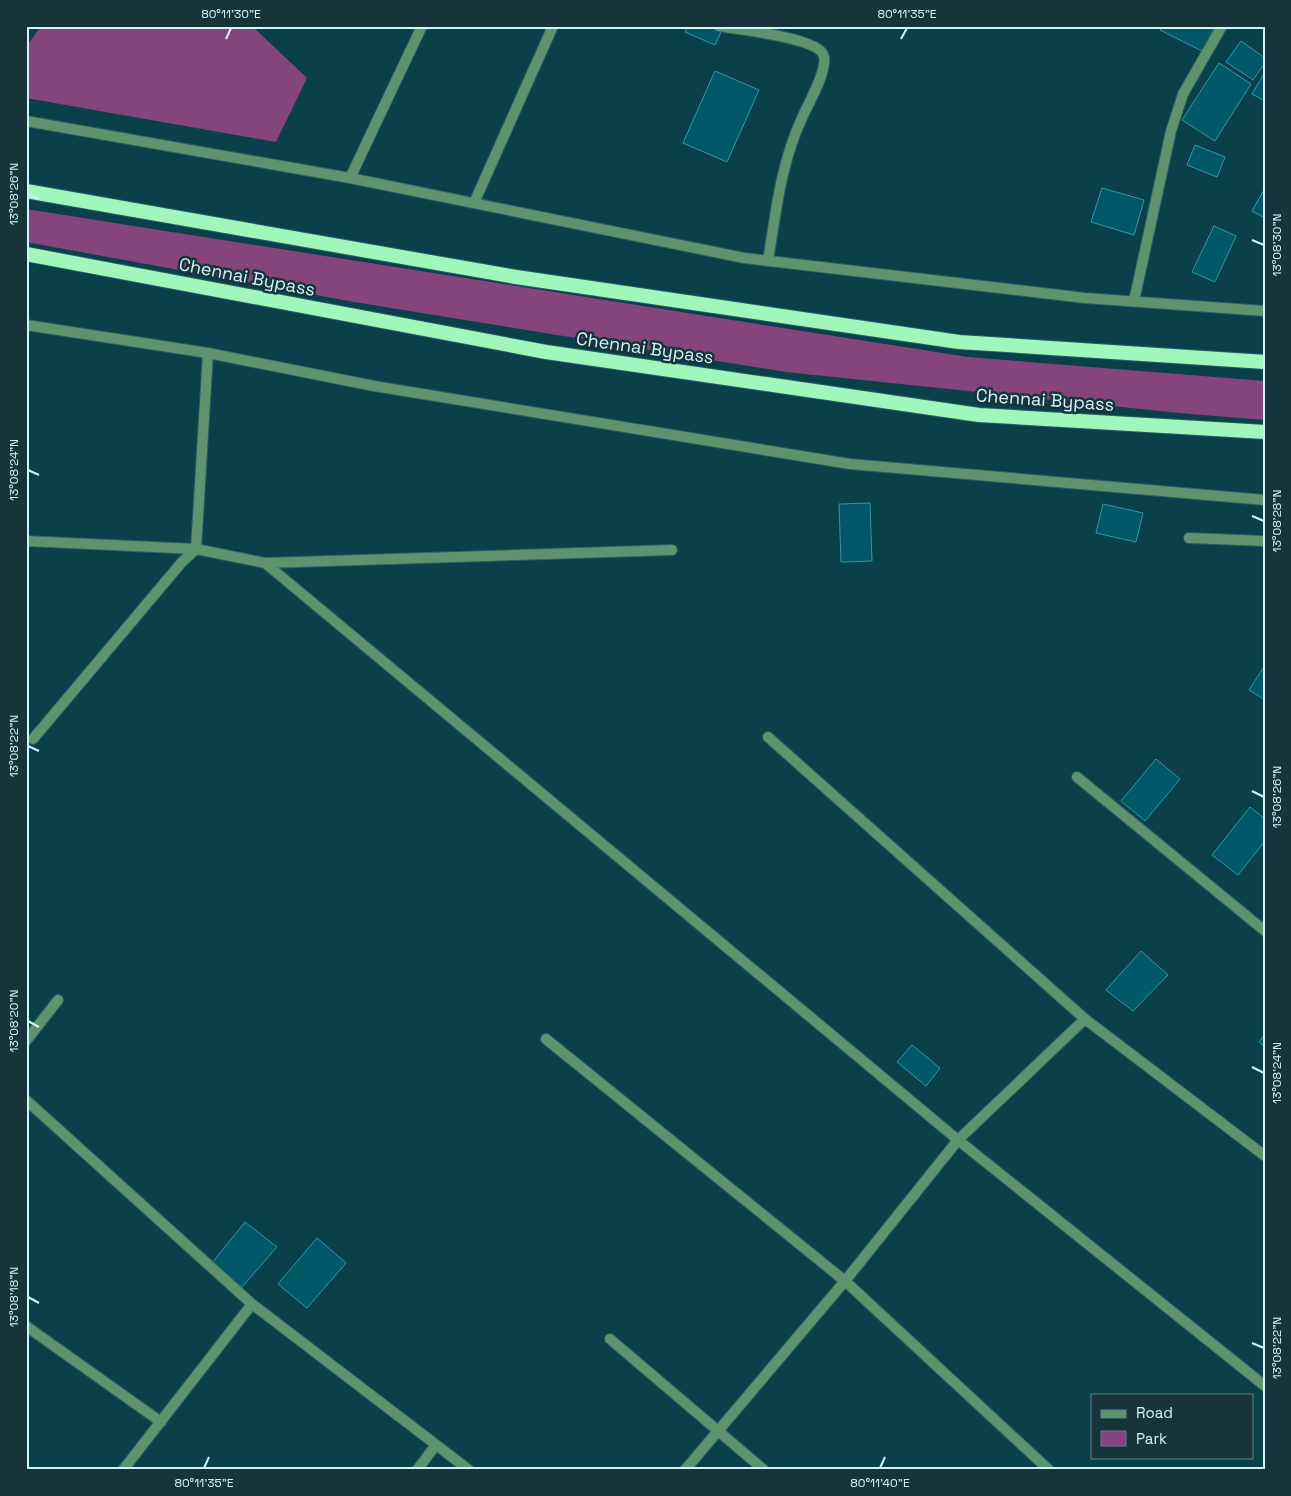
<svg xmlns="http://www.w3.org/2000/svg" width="1291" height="1496" font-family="'Space Grotesk',sans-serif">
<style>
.green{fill:#86447d}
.building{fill:#005765;stroke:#3497a9}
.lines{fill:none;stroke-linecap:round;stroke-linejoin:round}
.service-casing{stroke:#295d67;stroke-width:12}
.minor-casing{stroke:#295d67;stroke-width:12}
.tertiary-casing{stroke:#295d67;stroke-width:12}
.trunk-casing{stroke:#295d67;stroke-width:16}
.service{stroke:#5d946d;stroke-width:10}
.minor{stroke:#5d946d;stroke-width:10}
.tertiary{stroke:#5d946d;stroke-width:10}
.trunk{stroke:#a0f6bb;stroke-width:14}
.ticks{fill:none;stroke:#d2f5fd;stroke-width:2}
.labels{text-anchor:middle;stroke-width:5;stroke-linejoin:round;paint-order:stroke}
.street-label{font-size:18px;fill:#d2f5fd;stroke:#16343a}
.neatline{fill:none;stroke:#d2f5fd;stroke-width:2}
.ticks-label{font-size:12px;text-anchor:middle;fill:#d2f5fd}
</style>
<rect width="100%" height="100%" fill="#09404a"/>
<path class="green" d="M41,26H252L307,78L276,142L26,98V47Z
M26,209L968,357L1265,381V420L1179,413L786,372L354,302L26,242Z"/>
<path class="building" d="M688,26H724L715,45L685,32Z
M1162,26H1215L1202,51L1160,30Z
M1241,41L1265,58V63L1253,80L1226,62Z
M1219,63L1251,84L1215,141L1182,120Z
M715,71L759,90L727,162L683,143Z
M1265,72V101L1252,94Z
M1195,145L1225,157L1217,177L1187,165Z
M1102,188L1144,200L1134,235L1091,222Z
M1265,188V218L1252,211Z
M1214,226L1236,236L1215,282L1192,272Z
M870,503L872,561L841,562L839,504Z
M1103,504L1143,513L1136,542L1096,533Z
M1265,665V700L1249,690Z
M1156,759L1180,779L1145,821L1121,801Z
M1250,807L1265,819V841L1238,875L1212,855Z
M1141,951L1168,975L1133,1011L1106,990Z
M1265,1034V1047L1259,1042Z
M912,1045L940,1068L926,1086L897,1062Z
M245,1222L277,1247L242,1287L212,1263Z
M317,1238L346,1263L307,1308L278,1284Z"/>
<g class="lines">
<defs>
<path id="service" d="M719,26C739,30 814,37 823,54C830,67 808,104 802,118C781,163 776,211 768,261
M350,178L422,26
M474,203L553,26
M1189,538L1265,541"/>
<path id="minor" d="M1134,301L1171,131L1183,94L1222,26
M208,353L196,549L265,563L958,1140L1265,1386
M26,541L196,549
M265,563L672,550
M768,737L1085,1019L1265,1156
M33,739L182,562L196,549
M1077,777L1265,931
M546,1039L845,1281L1049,1470
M26,1041L58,1000
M26,1100L252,1304L469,1470
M26,1326L161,1422
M610,1339L764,1470
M123,1470L252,1304
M417,1470L436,1445
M685,1470L845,1281L958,1140L1085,1019"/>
<path id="tertiary" d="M26,121L350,178L744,258L1085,298L1265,311
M26,325L208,353L374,386L850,464L1265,500"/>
<path id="trunk" d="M26,191L516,277L959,342L1265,362
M26,254L546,352L979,415L1265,432"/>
</defs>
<use href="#service" class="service-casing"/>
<use href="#minor" class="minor-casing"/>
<use href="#tertiary" class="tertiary-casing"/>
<use href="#trunk" class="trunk-casing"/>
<use href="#service" class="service"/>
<use href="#minor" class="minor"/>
<use href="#tertiary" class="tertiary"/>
<use href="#trunk" class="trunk"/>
</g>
<path class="ticks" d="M226,39L231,28M901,39L907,28M28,194L39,199M1252,240L1264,245M28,470L39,475M1252,516L1264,521M28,746L39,751M1252,791L1264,797M28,1021L39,1027M1252,1067L1264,1073M28,1297L39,1303M1252,1343L1264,1348M204,1468L209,1457M880,1468L885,1457"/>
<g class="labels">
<g class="street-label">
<text transform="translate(247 277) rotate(11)" y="6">Chennai Bypass</text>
<text transform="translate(645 348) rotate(8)" y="6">Chennai Bypass</text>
<text transform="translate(1045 400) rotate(4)" y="6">Chennai Bypass</text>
</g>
</g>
<rect width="1291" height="1496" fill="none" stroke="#16343a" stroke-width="55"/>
<rect x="1091" y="1394" width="162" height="65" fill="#16343a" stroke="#618188"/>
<rect x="1101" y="1410" width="25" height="8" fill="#5d946d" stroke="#618188"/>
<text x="1136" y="1418" font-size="15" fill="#d2f5fd">Road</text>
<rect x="1101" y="1431" width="25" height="15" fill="#86447d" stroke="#618188"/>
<text x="1136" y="1444" font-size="15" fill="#d2f5fd">Park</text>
<rect x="28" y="28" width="1236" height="1440" class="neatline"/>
<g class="ticks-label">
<text x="231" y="18">80°11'30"E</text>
<text x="907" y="18">80°11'35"E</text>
<text transform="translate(14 194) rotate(-90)" y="4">13°08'26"N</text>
<text transform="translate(1277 245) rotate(-90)" y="4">13°08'30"N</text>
<text transform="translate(14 470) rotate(-90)" y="4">13°08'24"N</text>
<text transform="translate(1277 521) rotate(-90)" y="4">13°08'28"N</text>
<text transform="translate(14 746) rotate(-90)" y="4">13°08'22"N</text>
<text transform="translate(1277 797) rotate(-90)" y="4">13°08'26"N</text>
<text transform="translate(14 1021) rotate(-90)" y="4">13°08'20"N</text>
<text transform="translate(1277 1073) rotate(-90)" y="4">13°08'24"N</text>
<text transform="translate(14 1297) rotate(-90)" y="4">13°08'18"N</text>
<text transform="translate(1277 1348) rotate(-90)" y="4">13°08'22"N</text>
<text x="204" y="1487">80°11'35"E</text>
<text x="880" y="1487">80°11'40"E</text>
</g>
</svg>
